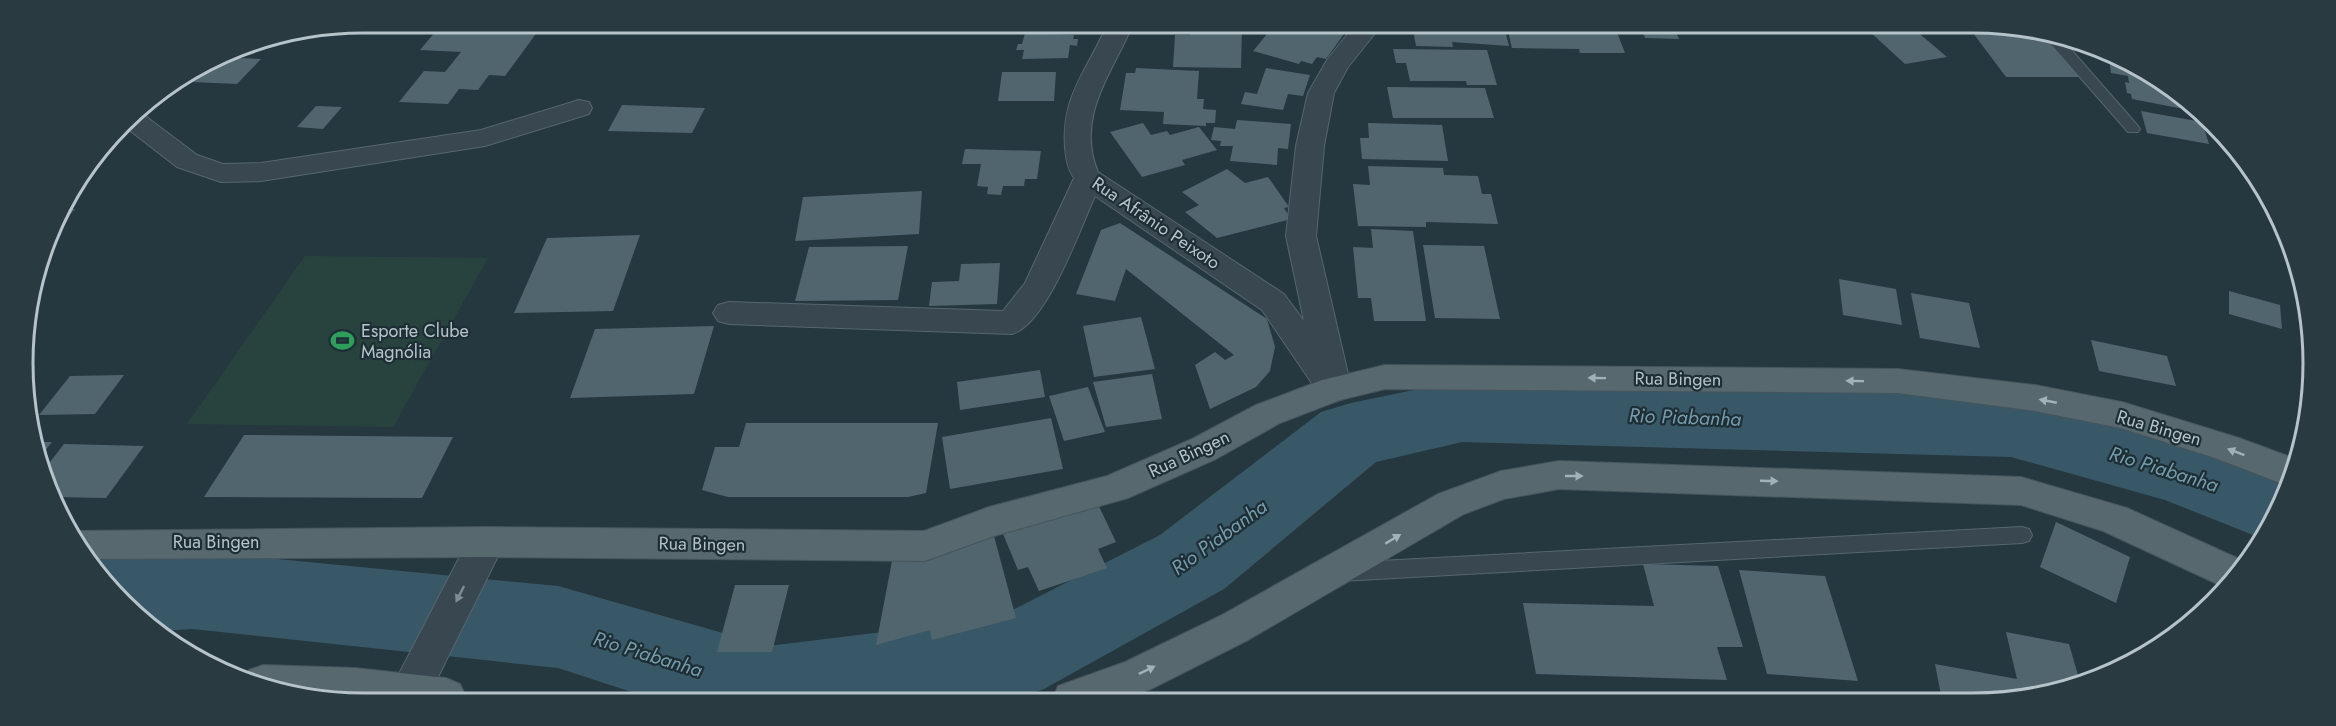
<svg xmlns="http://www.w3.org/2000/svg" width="2336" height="726" font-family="Jost,sans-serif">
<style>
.green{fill:#28433e}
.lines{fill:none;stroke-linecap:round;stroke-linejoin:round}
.river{fill:#395867;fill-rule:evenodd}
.building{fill:#50656d}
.service-casing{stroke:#57666d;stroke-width:2}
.minor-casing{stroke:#57666d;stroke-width:2}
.primary-casing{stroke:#46555c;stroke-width:2}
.service{fill:#394850;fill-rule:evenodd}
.minor{fill:#394850;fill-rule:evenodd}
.primary{fill:#57686f;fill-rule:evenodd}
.oneway{fill:#a3b1b8}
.oneway2{fill:#7e8c93}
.labels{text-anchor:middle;stroke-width:4.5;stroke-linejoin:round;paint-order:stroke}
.street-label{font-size:18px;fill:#b6c3ca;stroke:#1e2e35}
.poi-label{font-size:18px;fill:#b6c3ca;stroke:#1e2e35;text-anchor:start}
.water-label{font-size:20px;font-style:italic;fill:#769cad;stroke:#1e2e35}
.rim{fill:none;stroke:#b6c3ca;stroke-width:3}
</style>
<rect width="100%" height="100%" fill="#253840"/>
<path class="green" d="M305,256L488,258L393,427L187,424Z"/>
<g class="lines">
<path class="river" d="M1462,380L2011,393L2184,438L2289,476L2263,539L2165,500L2011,457L1462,442L1376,462L1224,589L1044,689L1019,698H650L558,668L193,629L159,631L91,564L120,553L193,551L558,586L768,646L997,618L1160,535L1321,412L1351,403Z"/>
</g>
<path class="building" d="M1046,25H1081L1079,32L1044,31Z
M440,26L538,31L505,76L489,75L478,90L459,89L448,104L399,102L424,71L445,72L461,52L420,50Z
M1190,26L1242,27L1241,68L1173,67L1175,35H1190Z
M1285,26H1315L1344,34L1326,59L1317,57L1312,64L1301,61L1299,64L1253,51L1271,29L1281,31Z
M1424,27H1504L1509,46L1452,42L1453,47L1416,46L1413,29H1424Z
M1507,27H1615L1625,53H1580L1579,49L1512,48Z
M1641,28H1674L1679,39L1645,38Z
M1888,29H1914L1947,57L1905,64L1869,31Z
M1970,29L2041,30L2080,77H2006Z
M1025,33L1074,35L1073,39H1078L1077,46L1070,45L1068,58L1022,59L1024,50H1016L1018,44H1022Z
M1393,49L1487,50L1497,85H1467L1466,81H1410L1406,63H1396Z
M219,57L261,59L237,84L192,82Z
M2109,58L2162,80L2194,111L2132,99L2131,94L2127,93L2125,82L2129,83L2128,76L2111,73Z
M1136,68L1199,71L1197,99H1204L1203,109L1216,110L1215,123H1206V126L1163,124L1164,112L1120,110L1126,73H1135Z
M1266,68L1310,75L1303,96L1288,94L1283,110L1241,104L1245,92L1257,94Z
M1002,72H1056L1054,101H998Z
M1387,87L1485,88L1494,118H1393Z
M622,105L705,108L692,133L608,131Z
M316,106L342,107L323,129L297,127Z
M2141,111L2202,122L2209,144L2147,133Z
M1237,120L1291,124L1288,149L1278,148L1277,165L1230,161L1233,146H1220L1221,141L1211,140L1214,127L1235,129Z
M1143,123L1151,135L1167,131L1170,135L1199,127L1217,150L1182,160L1185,165L1142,177L1110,132Z
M1368,123L1442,125L1448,161L1362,159L1360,138H1369Z
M965,149L1041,151L1037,179H1025L1024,186H1003L1001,195L987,194L988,187L977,186L981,164H962Z
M1368,166L1443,168L1444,175L1478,176L1482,194H1491L1498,224L1426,222V227L1358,226L1353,184L1370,185Z
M1227,169L1245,183L1268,177L1289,207L1284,208L1291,219L1217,238L1185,212L1199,205L1182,192Z
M922,191L919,234L795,241L803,197Z
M60,209H75L51,235L58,212Z
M1120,223L1267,319L1275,347L1270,371L1256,387L1210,409L1195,365L1215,352L1225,360L1234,355L1126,269L1115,301L1076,294L1101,230Z
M1371,229L1413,231L1426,321H1374L1371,298H1358L1353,247L1373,248Z
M640,235L613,311L514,313L547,238Z
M1423,245L1484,246L1500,319L1435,318Z
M908,246L898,300L795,301L809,247Z
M1000,263L997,304L929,306L932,282L959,281L961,264Z
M1839,279L1896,289L1902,325L1843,315Z
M2229,291L2280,305L2282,329L2229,314Z
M1911,293L1969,303L1980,348L1920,338Z
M1141,317L1155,369L1094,377L1083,326Z
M714,326L694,394L570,398L595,329Z
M2091,340L2167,356L2176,386L2099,371Z
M1040,370L1045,397L960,410L957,382Z
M1152,374L1162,419L1106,427L1093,382Z
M124,375L95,414L39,415L70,376Z
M1088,387L1105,432L1064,441L1049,396Z
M1051,418L1063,469L950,489L942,437Z
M746,423H938L926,493L908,497H728L702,490L715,447H739Z
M244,435L453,437L422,498L204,497Z
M33,442H52L38,460Z
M64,444L144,446L106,498L55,497L43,471Z
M1095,498L1116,542L1098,549L1107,568L1039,591L1028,567L1018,570L1001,529Z
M2056,522L2130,557L2116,603L2040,567Z
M994,536L1016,618L932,640L930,630L876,645L892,561Z
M1643,564L1718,566L1743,647H1717L1727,680L1536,674L1523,603L1654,606Z
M1739,570L1825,576L1858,681L1767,674Z
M735,585H789L772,652H717Z
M2006,632L2069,644L2080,682L2018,701L1942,700L1935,664L2017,679Z"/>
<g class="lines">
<defs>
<path id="service" d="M2044,31L2061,38L2138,126L2140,129L2138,132H2128L2044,36Z
M2022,527L2029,529L2032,535L2029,541L2022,543L1341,581L1334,578L1331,572L1334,566L1341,563Z"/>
<path id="minor" d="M1107,25L1132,26C1112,74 1075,117 1098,172L1284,294L1304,321L1286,236L1296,146L1308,93L1327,60L1354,26L1380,27L1348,67L1334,93L1324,146L1316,236L1348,374L1345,379L1351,389L1346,398L1334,402L1322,398L1262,310L1095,196C1080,229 1047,324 1012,334L729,324L718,321L713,313L718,305L729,302L1003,311L1025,283L1074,178C1067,168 1066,158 1065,147C1061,96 1088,69 1107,25Z
M579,100L589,102L592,108L589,114L485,146L261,181L221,182L177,167L124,126L135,111L140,112L197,155L223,164L261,163L481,130Z
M486,527L499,531L505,542L428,697H387L473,531Z"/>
<path id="primary" d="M1385,365L1898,369L2035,385L2122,402L2239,438L2296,459L2286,485L2215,458L2121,428L2035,411L1898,393L1385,389L1340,400L1280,423L1216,459L1128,498L994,536L925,561L486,557L87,559L80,552L70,531L486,527L924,531L989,507L1107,476L1192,439L1256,405L1322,380Z
M1559,461L2021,477L2127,508L2246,562L2226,588L2103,531L2021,505L1559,489L1504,499L1464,514L1248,640L1151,689L1125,699L1053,698L1058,686L1125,662L1220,616L1438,494L1501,471Z
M263,665L355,668L446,678L460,684L466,697H296L246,676L249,670Z"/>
</defs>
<use href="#service" class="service-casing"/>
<use href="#minor" class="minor-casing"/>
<use href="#primary" class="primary-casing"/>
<use href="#service" class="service"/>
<use href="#minor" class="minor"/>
<use href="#primary" class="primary"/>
</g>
<defs><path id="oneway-solid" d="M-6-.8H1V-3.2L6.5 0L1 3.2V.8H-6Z" transform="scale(1.5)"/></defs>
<g class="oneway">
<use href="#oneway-solid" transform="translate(1597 378) rotate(-179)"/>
<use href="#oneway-solid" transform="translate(1855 381) rotate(-179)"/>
<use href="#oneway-solid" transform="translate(2048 401) rotate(-169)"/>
<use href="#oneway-solid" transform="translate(2236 452) rotate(-159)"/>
<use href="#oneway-solid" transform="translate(1574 476)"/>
<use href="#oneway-solid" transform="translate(1769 481) rotate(2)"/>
<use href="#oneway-solid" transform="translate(1393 539) rotate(-31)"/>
<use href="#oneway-solid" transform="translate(1147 670) rotate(-26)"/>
</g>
<use class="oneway2" href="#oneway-solid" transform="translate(460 594) rotate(117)"/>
<defs>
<symbol id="stadium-bare" viewBox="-9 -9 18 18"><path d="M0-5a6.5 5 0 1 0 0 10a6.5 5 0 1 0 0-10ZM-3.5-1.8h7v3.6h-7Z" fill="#2e9e5b" stroke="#1e2e35" stroke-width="2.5" paint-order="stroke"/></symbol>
</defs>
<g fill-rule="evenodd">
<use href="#stadium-bare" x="326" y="324" width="33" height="33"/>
</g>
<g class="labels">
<g class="street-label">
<text transform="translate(1156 223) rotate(34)" y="6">Rua Afrânio Peixoto</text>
<text transform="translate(1678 379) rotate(1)" y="6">Rua Bingen</text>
<text transform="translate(2159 428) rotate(16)" y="6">Rua Bingen</text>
<text transform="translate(1189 454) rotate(-25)" y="6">Rua Bingen</text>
<text x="216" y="548">Rua Bingen</text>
<text transform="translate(702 544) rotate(1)" y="6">Rua Bingen</text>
</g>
<g class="poi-label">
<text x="361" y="337">Esporte Clube<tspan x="361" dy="21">Magnólia</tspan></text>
</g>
<g class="water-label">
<text transform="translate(1685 417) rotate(2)" y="7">Rio Piabanha</text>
<text transform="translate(2164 469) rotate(17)" y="7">Rio Piabanha</text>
<text transform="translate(1219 537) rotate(-36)" y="7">Rio Piabanha</text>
<text transform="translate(648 654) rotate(17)" y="7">Rio Piabanha</text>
</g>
</g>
<path d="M0 0H2336V726H0ZM363 33H1973A330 330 0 0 1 2303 363V363A330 330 0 0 1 1973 693H363A330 330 0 0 1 33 363V363A330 330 0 0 1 363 33Z" fill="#2a3a41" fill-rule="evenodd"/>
<path class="rim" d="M363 33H1973A330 330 0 0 1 2303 363V363A330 330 0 0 1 1973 693H363A330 330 0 0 1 33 363V363A330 330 0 0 1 363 33Z"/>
</svg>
